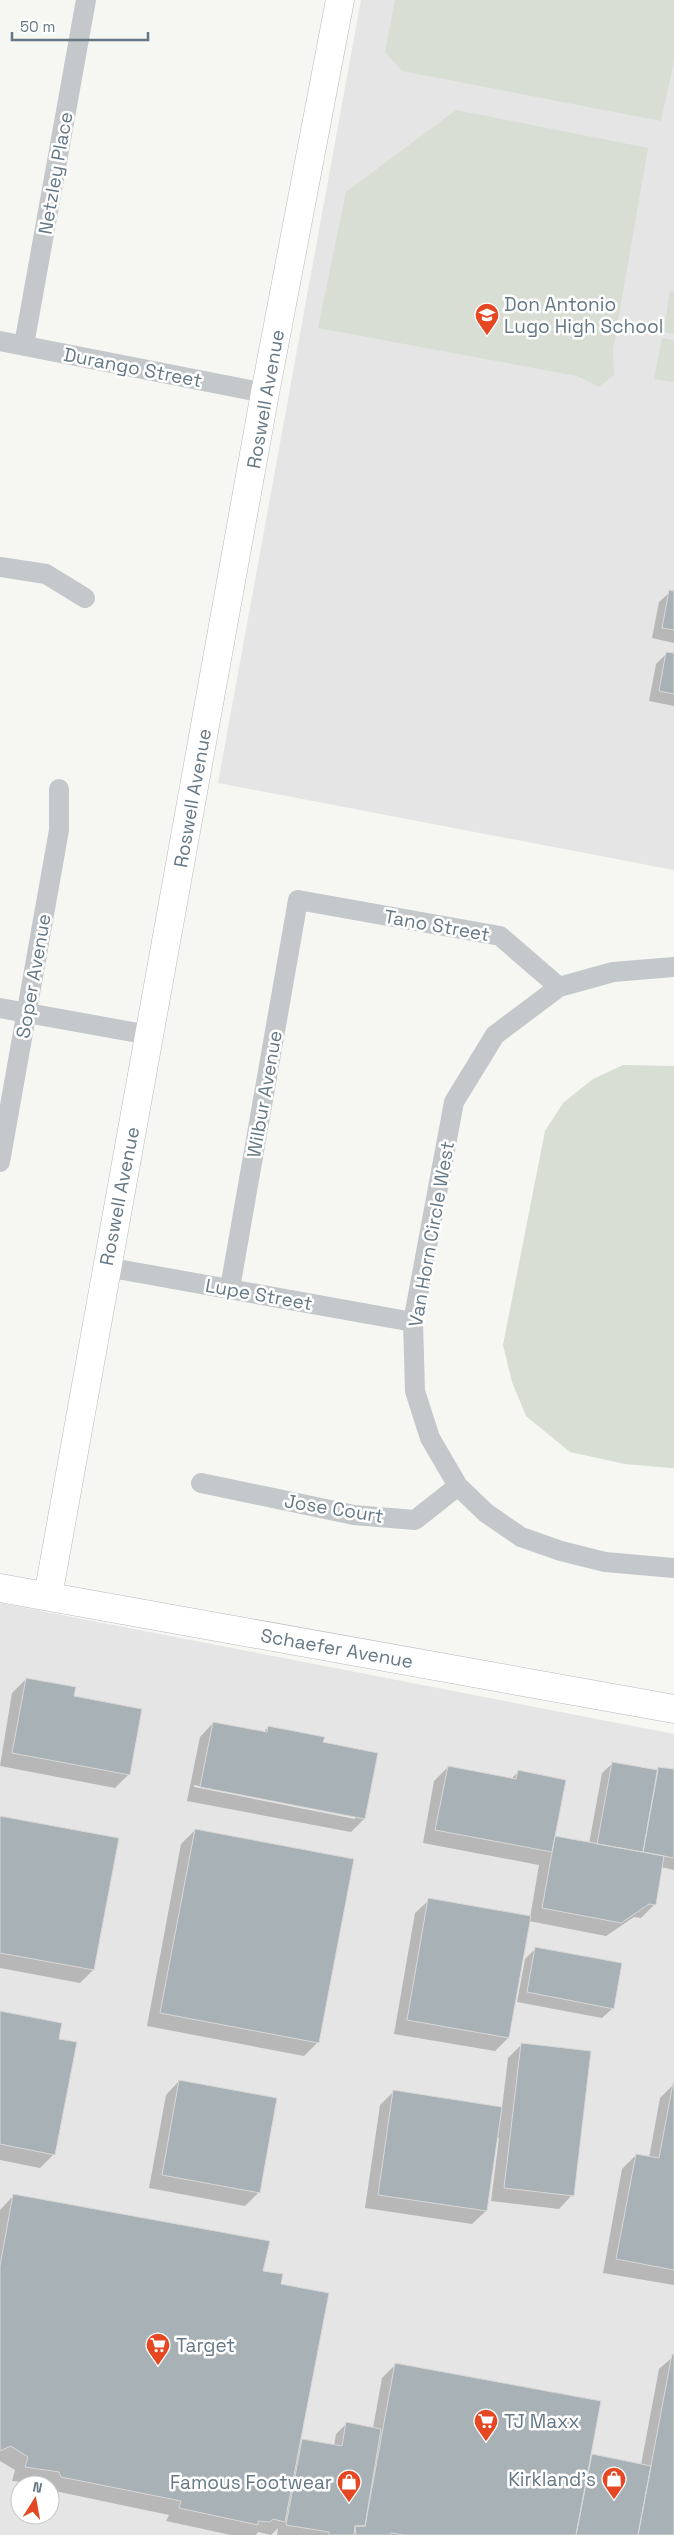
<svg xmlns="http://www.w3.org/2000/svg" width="674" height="2535" font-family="'Space Grotesk',sans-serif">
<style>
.built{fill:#e4e5e4;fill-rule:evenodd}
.green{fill:#d8ded4}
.shadow{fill:#0003;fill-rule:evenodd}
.building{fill:#a8b1b6;stroke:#d8d8d6}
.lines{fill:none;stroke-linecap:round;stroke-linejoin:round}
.secondary-casing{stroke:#b4babe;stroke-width:29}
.street{stroke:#c4c8cb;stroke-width:20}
.secondary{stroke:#fff;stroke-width:28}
.labels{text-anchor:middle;stroke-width:5;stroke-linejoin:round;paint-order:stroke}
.street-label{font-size:19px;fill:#657885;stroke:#fff}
.poi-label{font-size:19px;fill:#657885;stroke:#fff;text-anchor:start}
</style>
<rect width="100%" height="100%" fill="#f6f6f3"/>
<path class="built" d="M361,0H674V870L218,783Z
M0,1603L674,1734V2535H0ZM20,2485H50V2515H20Z"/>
<path class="green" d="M395,0H674V61L661,121L402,71L385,52Z
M456,110L648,148L613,350L614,375L599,387L577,376L318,328L346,192Z
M670,291L674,292V334L663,332Z
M662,338L674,340V382L654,379Z
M623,1065L674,1066V1468H671L625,1464L570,1452L526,1416L512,1382L503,1345L545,1131L563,1103L593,1079Z"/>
<path class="shadow" d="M670,592L674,593V643L652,638L659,602Z
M667,653L674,655V706L649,701L656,664Z
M26,1679L73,1697L129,1774L115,1788L0,1766L12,1693Z
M213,1723L263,1733L268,1727L322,1743L364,1819L351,1832L187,1801L200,1737ZM194,1785L355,1816V1819L194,1787Z
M613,1763L656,1771L659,1768L674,1771V1870L661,1867L655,1904L641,1918L634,1917L606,1936L529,1921L508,2038L495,2051L394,2034L415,1913L429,1900L530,1918L539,1865L423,1843L434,1781L448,1767L511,1779L518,1772L554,1837L589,1844L602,1773Z
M0,1817L93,1970L80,1983L0,1968Z
M195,1830L318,2042L304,2056L147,2026L181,1844Z
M536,1948L613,2008L602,2018L517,2002L525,1959Z
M0,2013L58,2040L54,2154L40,2168L0,2160Z
M522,2044L572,2195L559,2209L491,2201L499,2138H496L486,2211L472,2224L365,2208L380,2105L393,2092L502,2108L508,2058Z
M179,2081L259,2192L245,2206L149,2188L166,2095Z
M674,2084V2285L603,2273L622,2169L636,2155L649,2158L660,2098Z
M14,2195L261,2272L280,2285L299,2444L303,2440L334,2446L336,2434L347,2423L373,2428L382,2378L396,2364L589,2458L592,2456L641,2465L659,2369L674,2356V2535H277L278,2528L271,2535L258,2532L256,2535H231L166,2521L169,2515L50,2490V2485L12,2481L15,2470L0,2461V2210Z"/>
<path class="building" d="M669,590L674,591V630L662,628Z
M666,652L674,653V694L659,691Z
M26,1678L76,1687L74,1696L142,1709L130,1775L12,1753Z
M213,1722L267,1732L268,1726L325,1737L323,1742L378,1753L365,1819L200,1787Z
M612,1762L658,1770L643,1852L597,1844Z
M448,1766L516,1779L518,1770L566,1780L552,1852L435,1830Z
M658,1767L674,1769V1858L643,1852Z
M0,1816L119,1838L94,1970L0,1953Z
M195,1829L354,1859L319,2043L160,2013Z
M555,1836L664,1856L656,1905L649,1904L621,1923L542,1908Z
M428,1898L531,1916L509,2038L407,2020Z
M535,1947L622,1963L614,2009L527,1992Z
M0,2011L62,2023L59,2039L77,2042L55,2155L0,2144Z
M521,2043L591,2051L574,2196L504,2188Z
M179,2080L277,2098L260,2193L162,2175Z
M673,2083H674V2270L616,2259L636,2154L659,2158Z
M393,2090L502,2107L487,2211L378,2195Z
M13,2194L270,2241L263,2271L283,2274L281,2284L329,2293L285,2522L273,2519L270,2522L258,2521V2525L179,2508L181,2501L61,2477L59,2472L25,2467L28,2457L11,2446L0,2451V2266Z
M672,2354L674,2355V2535H638Z
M395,2363L601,2401L576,2535H405L391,2533L390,2535H356L355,2526H365Z
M346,2422L381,2429L365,2526H355L354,2535H329V2532L286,2525L302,2439L342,2446Z
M592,2454L651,2466L638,2535H576Z"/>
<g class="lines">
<defs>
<path id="secondary" d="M0,1588L674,1709
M48,1596L265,393L340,0"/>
</defs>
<use href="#secondary" class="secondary-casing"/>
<path class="street" d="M0,341L265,393
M24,345L86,0
M0,567L46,574L85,598
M674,967L613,972L559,987L495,1035L454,1102L413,1322L415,1391L430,1438L458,1486L486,1513L521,1537L561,1551L605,1562L674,1568
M0,1008L149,1035
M0,1162L59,830V789
M106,1267L413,1322
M230,1288L298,900L500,936L559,987
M201,1483L354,1515L415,1520L458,1486"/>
<use href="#secondary" class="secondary"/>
</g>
<defs>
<symbol id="school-pin" viewBox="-11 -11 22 30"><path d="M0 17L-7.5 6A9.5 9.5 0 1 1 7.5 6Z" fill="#e64723" stroke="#fff"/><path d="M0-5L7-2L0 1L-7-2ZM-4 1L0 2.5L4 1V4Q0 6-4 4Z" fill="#fff"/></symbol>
<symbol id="supermarket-pin" viewBox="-11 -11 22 30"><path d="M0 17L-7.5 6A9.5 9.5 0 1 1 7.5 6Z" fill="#e64723" stroke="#fff"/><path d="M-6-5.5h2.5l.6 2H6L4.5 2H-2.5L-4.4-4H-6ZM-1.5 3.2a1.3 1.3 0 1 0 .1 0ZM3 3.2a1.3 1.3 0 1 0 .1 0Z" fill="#fff"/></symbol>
<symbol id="shop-pin" viewBox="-11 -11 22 30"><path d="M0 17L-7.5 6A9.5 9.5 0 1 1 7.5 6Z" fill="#e64723" stroke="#fff"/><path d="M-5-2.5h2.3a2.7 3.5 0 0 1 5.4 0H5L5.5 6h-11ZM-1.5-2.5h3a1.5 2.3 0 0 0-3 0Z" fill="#fff"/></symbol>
</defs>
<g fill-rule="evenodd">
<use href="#school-pin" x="473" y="301" width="28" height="38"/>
<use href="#supermarket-pin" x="144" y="2331" width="28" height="38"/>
<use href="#supermarket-pin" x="472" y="2407" width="28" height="38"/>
<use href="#shop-pin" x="600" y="2465" width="28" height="38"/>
<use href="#shop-pin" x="335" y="2468" width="28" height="38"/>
</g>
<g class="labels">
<g class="street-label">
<text transform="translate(55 173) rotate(-80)" y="7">Netzley Place</text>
<text transform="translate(133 367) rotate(11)" y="7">Durango Street</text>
<text transform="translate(265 399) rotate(-80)" y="7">Roswell Avenue</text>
<text transform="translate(192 798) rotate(-80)" y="7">Roswell Avenue</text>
<text transform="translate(437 925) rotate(10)" y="7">Tano Street</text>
<text transform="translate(33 976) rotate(-80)" y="7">Soper Avenue</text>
<text transform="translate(264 1094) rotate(-80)" y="7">Wilbur Avenue</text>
<text transform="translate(119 1196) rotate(-79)" y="7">Roswell Avenue</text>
<text transform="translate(431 1234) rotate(-80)" y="7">Van Horn Circle West</text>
<text transform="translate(259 1294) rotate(10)" y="7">Lupe Street</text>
<text transform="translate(334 1508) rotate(9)" y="7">Jose Court</text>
<text transform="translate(337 1648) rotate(10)" y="7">Schaefer Avenue</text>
</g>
<g class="poi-label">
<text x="504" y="311">Don Antonio<tspan x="504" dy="22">Lugo High School</tspan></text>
<text x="176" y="2352">Target</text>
<text x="504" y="2428">TJ Maxx</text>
<text x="596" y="2486" text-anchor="end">Kirkland's</text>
<text x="332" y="2489" text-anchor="end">Famous Footwear</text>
</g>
</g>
<g transform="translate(35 2500) rotate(11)"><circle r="24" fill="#ffffff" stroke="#c1c9ce"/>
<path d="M0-4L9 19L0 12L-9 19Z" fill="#e64723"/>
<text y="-8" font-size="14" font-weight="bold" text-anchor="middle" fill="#657885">N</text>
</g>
<path d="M12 32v8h136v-8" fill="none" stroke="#657885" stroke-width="2.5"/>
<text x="20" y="32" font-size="15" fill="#657885" stroke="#ffffff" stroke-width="4" paint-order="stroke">50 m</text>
</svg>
